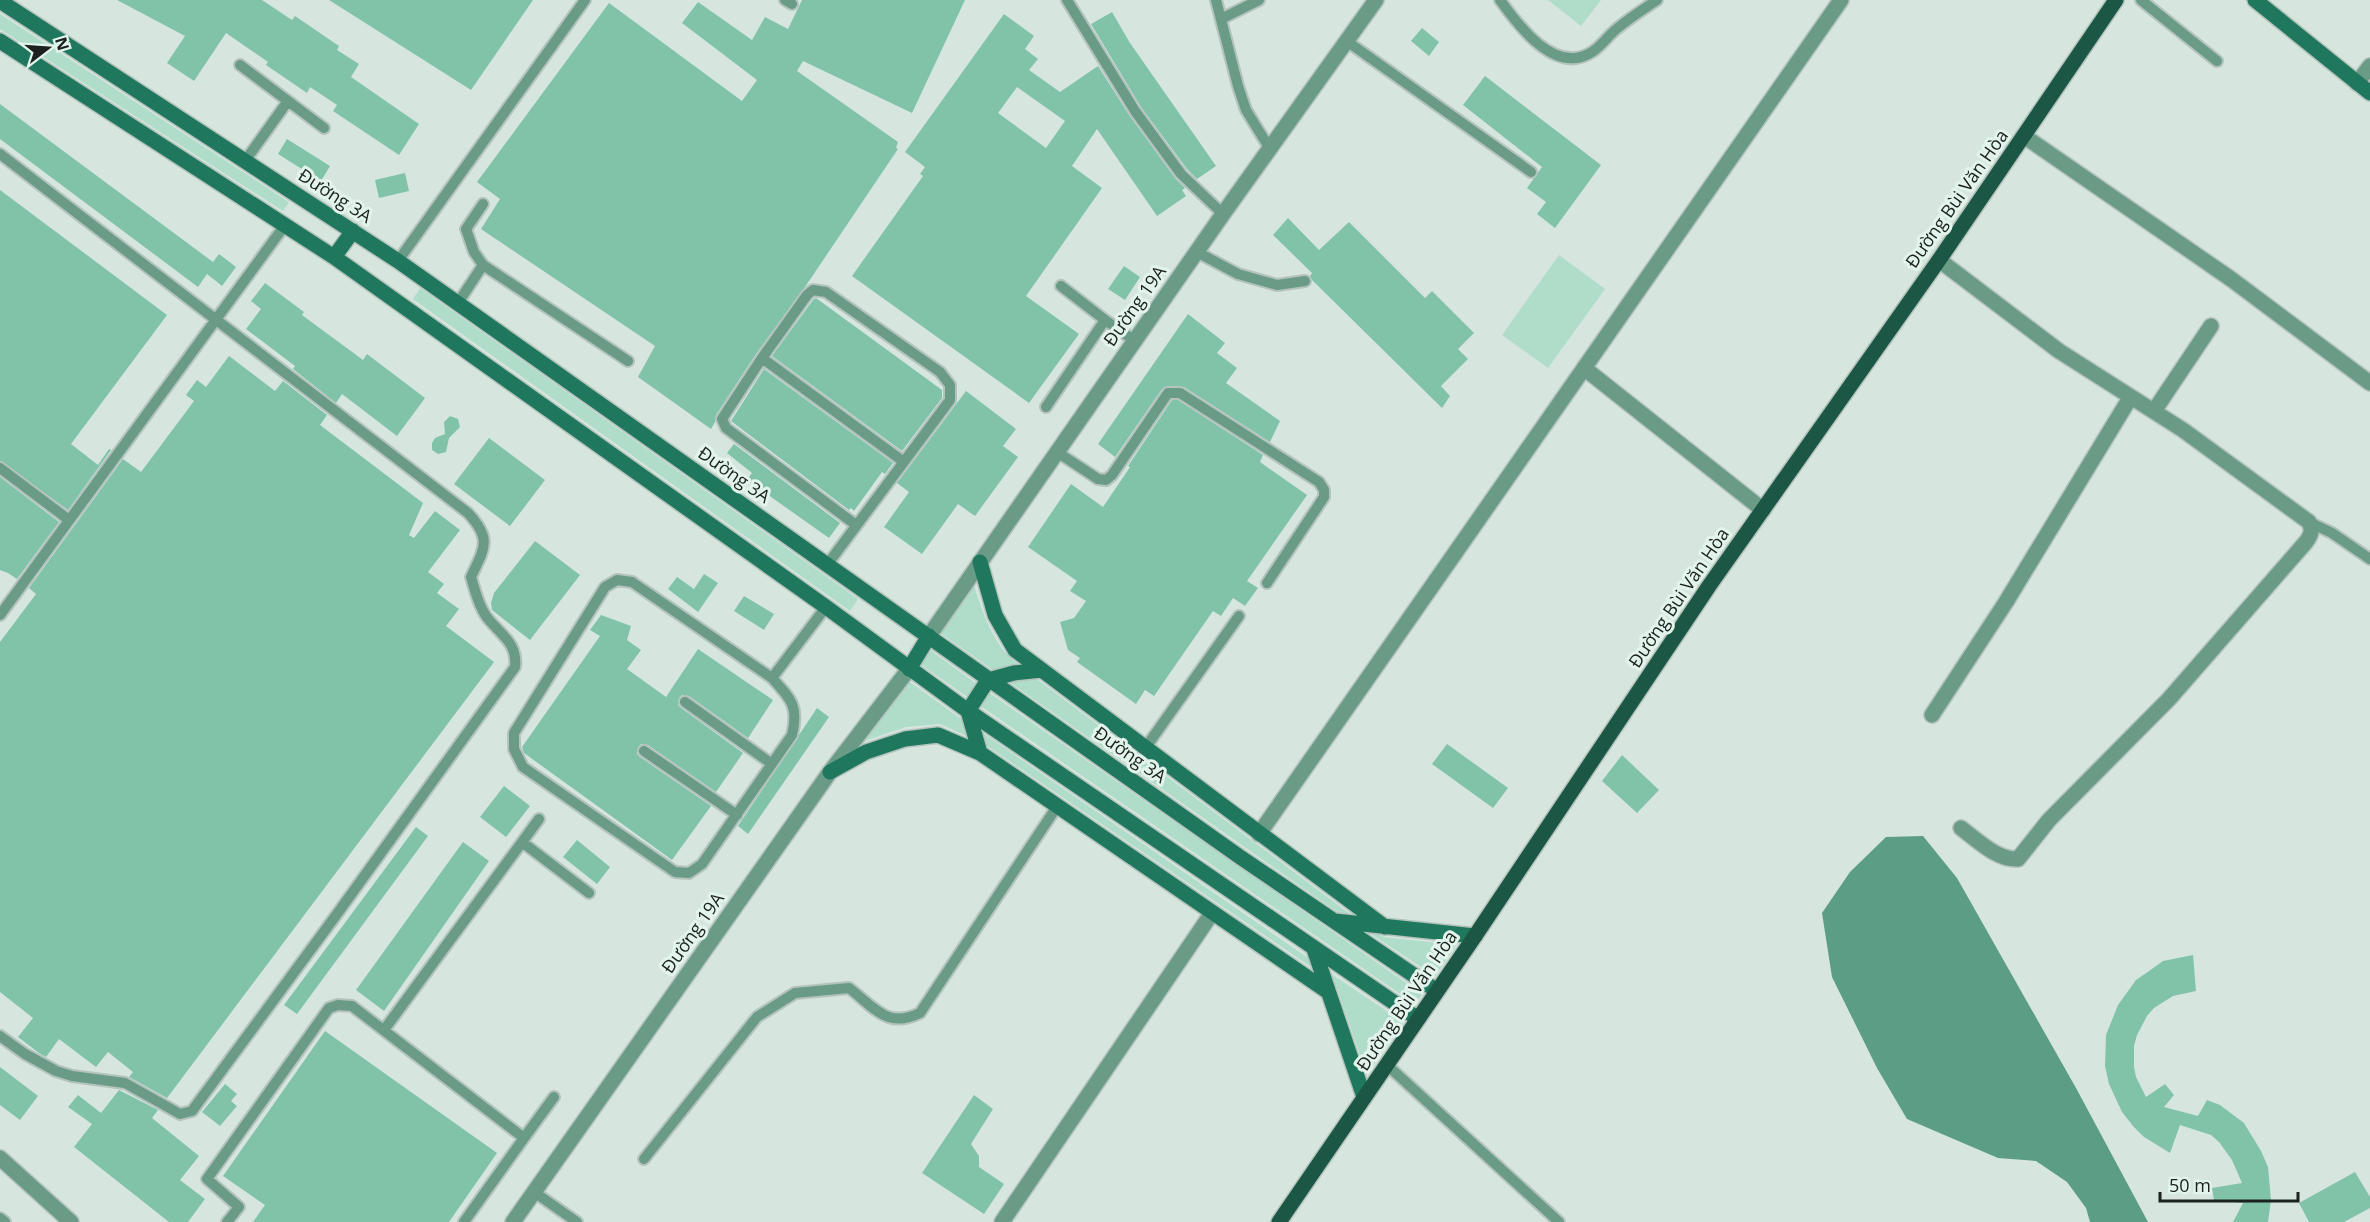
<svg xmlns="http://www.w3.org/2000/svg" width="2370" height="1222" font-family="'Open Sans',sans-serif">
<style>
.green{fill:#b0dcca}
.water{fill:#5c9d85}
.building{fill:#81c3a9;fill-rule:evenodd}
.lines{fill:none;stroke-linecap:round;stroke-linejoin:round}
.lane-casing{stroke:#b4c3bc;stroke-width:14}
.street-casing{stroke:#b4c3bc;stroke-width:18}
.secondary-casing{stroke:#b4c3bc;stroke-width:18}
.primary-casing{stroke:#b4c3bc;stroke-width:18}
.lane{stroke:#699b87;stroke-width:10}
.street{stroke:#699b87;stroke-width:15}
.secondary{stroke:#1f785d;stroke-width:15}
.primary{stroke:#1b5744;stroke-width:15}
.labels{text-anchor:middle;stroke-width:6;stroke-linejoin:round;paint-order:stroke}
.street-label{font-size:18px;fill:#1b211e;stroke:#e3f4ed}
</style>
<rect width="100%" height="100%" fill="#d6e6df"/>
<path class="green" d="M1548,0H1601L1581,26Z
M0,14L289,202L283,211L0,29Z
M1559,255L1605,289L1548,368L1502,335Z
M420,288L858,599L850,611L413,299Z
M972,579C982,610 992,646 1020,666L996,672L935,629Z
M923,645L978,685L969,698L913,659Z
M903,677L964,721L969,737L940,724L906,727L861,742Z
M1034,677L1354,917L1343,916L1008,681Z
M988,692L1422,994L1415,1004L979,705Z
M980,731L1311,960L1314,969L983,743Z
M1365,930L1374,931L1384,937L1456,945L1435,976Z
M1327,971L1403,1022L1367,1075L1336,985L1330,981Z"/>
<path class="water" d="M1923,836L1957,878L2076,1088L2148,1222H2090L2086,1208L2067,1182L2036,1161L1998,1158L1907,1119L1877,1068L1832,977L1822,913L1850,872L1886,837Z"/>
<path class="building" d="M117,0H262L292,20L295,16L339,46L337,50L359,64L351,77L419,124L399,155L333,111L337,105L310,87L307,93L266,65L268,62L226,33L194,81L167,63L185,36Z
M329,0H533L471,90Z
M802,0H965L912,113L803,61L797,71L898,142L896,148L898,149L805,287L756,354L716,415L715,422L711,429L638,377L655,346L481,229L500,199L477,182L609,3L742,101L757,80L682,23L698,2L752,40L765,17L788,29Z
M1112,12L1130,43L1216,166L1197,179L1187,169L1141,107L1091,24Z
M1004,14L1034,36L1025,49L1038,59L1029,70L1060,92L1098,66L1129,115L1175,178L1185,188L1182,190L1186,196L1157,216L1097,129L1072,166L1102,188L1026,296L1079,334L1029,403L852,276L923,176L920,174L925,167L905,152ZM1017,87L1065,121L1046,148L998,113Z
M1422,28L1439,42L1429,56L1411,41Z
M1485,76L1601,165L1555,228L1537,214L1546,202L1527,188L1542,167L1463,105Z
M0,104L213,262L219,254L236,267L222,286L207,274L198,287L0,139Z
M287,139L330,166L321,181L278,154Z
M405,173L409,191L379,198L375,180Z
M0,190L167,315L71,444L98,465L109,449L111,450L68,510L0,461Z
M1288,218L1319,250L1349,222L1425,298L1432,291L1474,333L1458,349L1468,359L1441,386L1450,396L1442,408L1312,280L1310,276L1312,273L1273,235Z
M1124,266L1140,277L1125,300L1108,289Z
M265,283L304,312L302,315L363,360L367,354L425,398L397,436L342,394L336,403L293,369L295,366L246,329L261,309L251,301Z
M816,298L942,390V398L902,451L772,356L813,300Z
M1188,314L1225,343L1217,353L1237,368L1226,383L1280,421L1270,442L1184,387L1168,386L1162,389L1115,457L1098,444Z
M229,356L275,391L283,381L327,415L320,425L423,503L409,535L414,538L435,511L460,530L428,572L444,584L437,593L459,609L446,626L494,662L167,1098L129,1077L133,1072L108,1052L96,1067L59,1039L46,1057L39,1053L18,1037L33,1018L0,992V642L36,594L29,588L123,459L141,472L194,401L186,395L197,380L206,387Z
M764,369L893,463L885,474L882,472L854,511L851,508L849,510L731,421Z
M966,391L1016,429L1003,446L1018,457L975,516L958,504L922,554L884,527L909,492L897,483Z
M1172,400H1178L1263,455L1260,462L1307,495L1247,581L1258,588L1245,606L1233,598L1221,616L1213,611L1154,696L1145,690L1136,704L1077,662L1080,658L1068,650L1060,622L1074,618L1086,601L1070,591L1077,581L1028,547L1071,484L1103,507L1130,467L1128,466Z
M450,416L458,419L460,427L449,438L446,452L438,454L432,450V443L435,438L445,434L444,422Z
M489,438L545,480L510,526L454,484Z
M734,444L840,523L829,538L747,480L752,473L727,453Z
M0,477L59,522L17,579L8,573L0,570Z
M535,541L580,575L530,640L492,610L491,603L494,593Z
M704,574L718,583L698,612L668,589L677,577L694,589Z
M744,596L774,614L764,630L734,611Z
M601,615L631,626L627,640L641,650L627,669L666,697L698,649L773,700L748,738L689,696L682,695L679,698L678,705L681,708L743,753L716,792L648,745L641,744L638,747L637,754L640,757L711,806L672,860L524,753L522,747L600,636L590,630Z
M817,708L829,717L748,834L738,826Z
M1447,744L1508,788L1493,808L1432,764Z
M1622,755L1659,790L1637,813L1602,781Z
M504,786L530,806L506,837L480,817Z
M416,827L428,836L297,1014L284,1005Z
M577,840L610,867L597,884L563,857Z
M463,842L489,861L384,1011L356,990Z
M2193,955L2196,991L2173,996L2154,1008L2147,1016L2137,1035L2134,1046V1067L2136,1077L2146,1097L2165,1084L2174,1095L2164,1107L2198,1116L2207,1100L2220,1105L2244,1123L2261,1151L2268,1167L2271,1200L2268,1222H2233L2243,1203L2214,1200L2212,1188L2242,1183L2232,1160L2219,1142L2211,1135L2180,1125L2170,1153L2144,1137L2133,1126L2122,1112L2109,1084L2105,1066L2106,1035L2118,1005L2136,980L2149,971L2163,961Z
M325,1031L497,1153L449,1222H253L265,1205L223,1176Z
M0,1067L38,1096L20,1120L0,1105Z
M225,1084L237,1094L231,1101L237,1106L220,1126L202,1112Z
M119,1090L158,1110L152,1118L199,1156L180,1180L205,1199L188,1222H169L74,1147L92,1124L68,1107L78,1095L101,1113Z
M974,1095L993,1109L971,1144L979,1156V1167L1004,1184L984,1214L922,1173Z
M2355,1172L2370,1197V1208L2344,1222H2309L2299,1203Z"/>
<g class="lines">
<defs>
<path id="lane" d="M785,0L792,4
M1067,0L1135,111L1181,174L1223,214
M1216,0L1238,86L1246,110L1270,149
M1500,0C1518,25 1555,76 1592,52C1602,46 1609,34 1619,27C1631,17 1644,9 1657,0
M2141,0L2217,61
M1221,19L1259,0
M1348,42L1531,172
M240,65L324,128
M0,154L468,513C492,539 485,547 471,577C475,590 478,605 486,616C499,634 518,642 515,667L337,914L192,1111L180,1114L125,1083L72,1076L56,1071L25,1054L0,1036
M245,161L288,101
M483,204L466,229L474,252L483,265L628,361
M1197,252L1238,274L1277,285L1305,281
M398,261L585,0
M1061,286L1105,320
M458,303L483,265
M762,358L904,462
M1046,407L1105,320L1135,341
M1057,452L1098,479L1106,480L1112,475L1168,393H1180L1319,482L1324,490V497L1267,583
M0,468L69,520
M2309,522L2332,533L2370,559
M827,565L950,400V385L940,372L826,292L813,290L807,295L762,358L722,419L726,428L856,525
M0,615L285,225
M772,678C791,699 799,706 792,735L702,864L689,873L675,872L523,767L514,749V733L605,587L617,580L632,582L772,678L826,607
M685,702L772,764
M1146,747L1239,616
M644,751L737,815
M522,842L589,893
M384,1030L539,819
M1387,1065L1559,1222
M524,1138L554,1097
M644,1159L757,1017L795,993L849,988C875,1008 887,1029 920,1013L1058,805
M534,1192L577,1222
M0,1218L5,1222
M227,1222L239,1207L207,1179L329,1008L338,1005L352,1006L524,1138L464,1222"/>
<path id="street" d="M2357,83L2370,66
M2024,136L2231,279L2370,383
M1939,260L2059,351L2183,430L2309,522C2313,531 2311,535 2306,542L2169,699L2049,820L2018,859C1997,860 1977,840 1961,828
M1584,368L1763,510
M2154,411L2211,326
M929,636L1223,214L1376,0
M1932,715L2006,602L2130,398
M1259,834L1841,0
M0,1158L71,1222
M513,1222L830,772L909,669
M1002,1222L1212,913"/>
<path id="secondary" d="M2255,0L2370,93
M0,1L398,261L1240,857L1437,991
M0,41L334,257L826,607L968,711L1418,1019
M334,257L353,231
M980,562L995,615L1015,650L1385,927
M909,669L929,636
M980,753L968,711L988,680L1014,673L1042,670
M830,772L866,752L905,739L938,735L980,753L1327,991
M1335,921L1475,936
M1314,949L1364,1097"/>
<path id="primary" d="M1279,1222L1475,936L1709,586L1939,260L2116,0"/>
</defs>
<use href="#lane" class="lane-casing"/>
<use href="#street" class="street-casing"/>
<use href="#secondary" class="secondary-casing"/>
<use href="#primary" class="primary-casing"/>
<use href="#lane" class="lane"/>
<use href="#street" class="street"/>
<use href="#secondary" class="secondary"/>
<use href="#primary" class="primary"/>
</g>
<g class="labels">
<g class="street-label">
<text transform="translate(335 196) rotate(33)" y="6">Đường 3A</text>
<text transform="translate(1957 199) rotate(-55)" y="6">Đường Bùi Văn Hòa</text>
<text transform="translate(1135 306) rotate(-55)" y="6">Đường 19A</text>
<text transform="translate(734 475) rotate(35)" y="6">Đường 3A</text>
<text transform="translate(1679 598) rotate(-56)" y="6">Đường Bùi Văn Hòa</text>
<text transform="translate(1130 755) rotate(35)" y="6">Đường 3A</text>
<text transform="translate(693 933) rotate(-55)" y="6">Đường 19A</text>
<text transform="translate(1407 1001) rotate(-56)" y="6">Đường Bùi Văn Hòa</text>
</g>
</g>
<g transform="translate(48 48) rotate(73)" stroke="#e3f4ed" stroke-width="4.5" paint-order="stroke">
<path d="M0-4.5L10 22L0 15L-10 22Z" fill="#1b211e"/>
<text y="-9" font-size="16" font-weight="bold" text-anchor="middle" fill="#1b211e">N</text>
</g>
<path d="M2160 1192v9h138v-9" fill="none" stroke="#1b211e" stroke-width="3"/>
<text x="2169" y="1192" font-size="18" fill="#1b211e" stroke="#e3f4ed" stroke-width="4.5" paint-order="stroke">50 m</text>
</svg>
